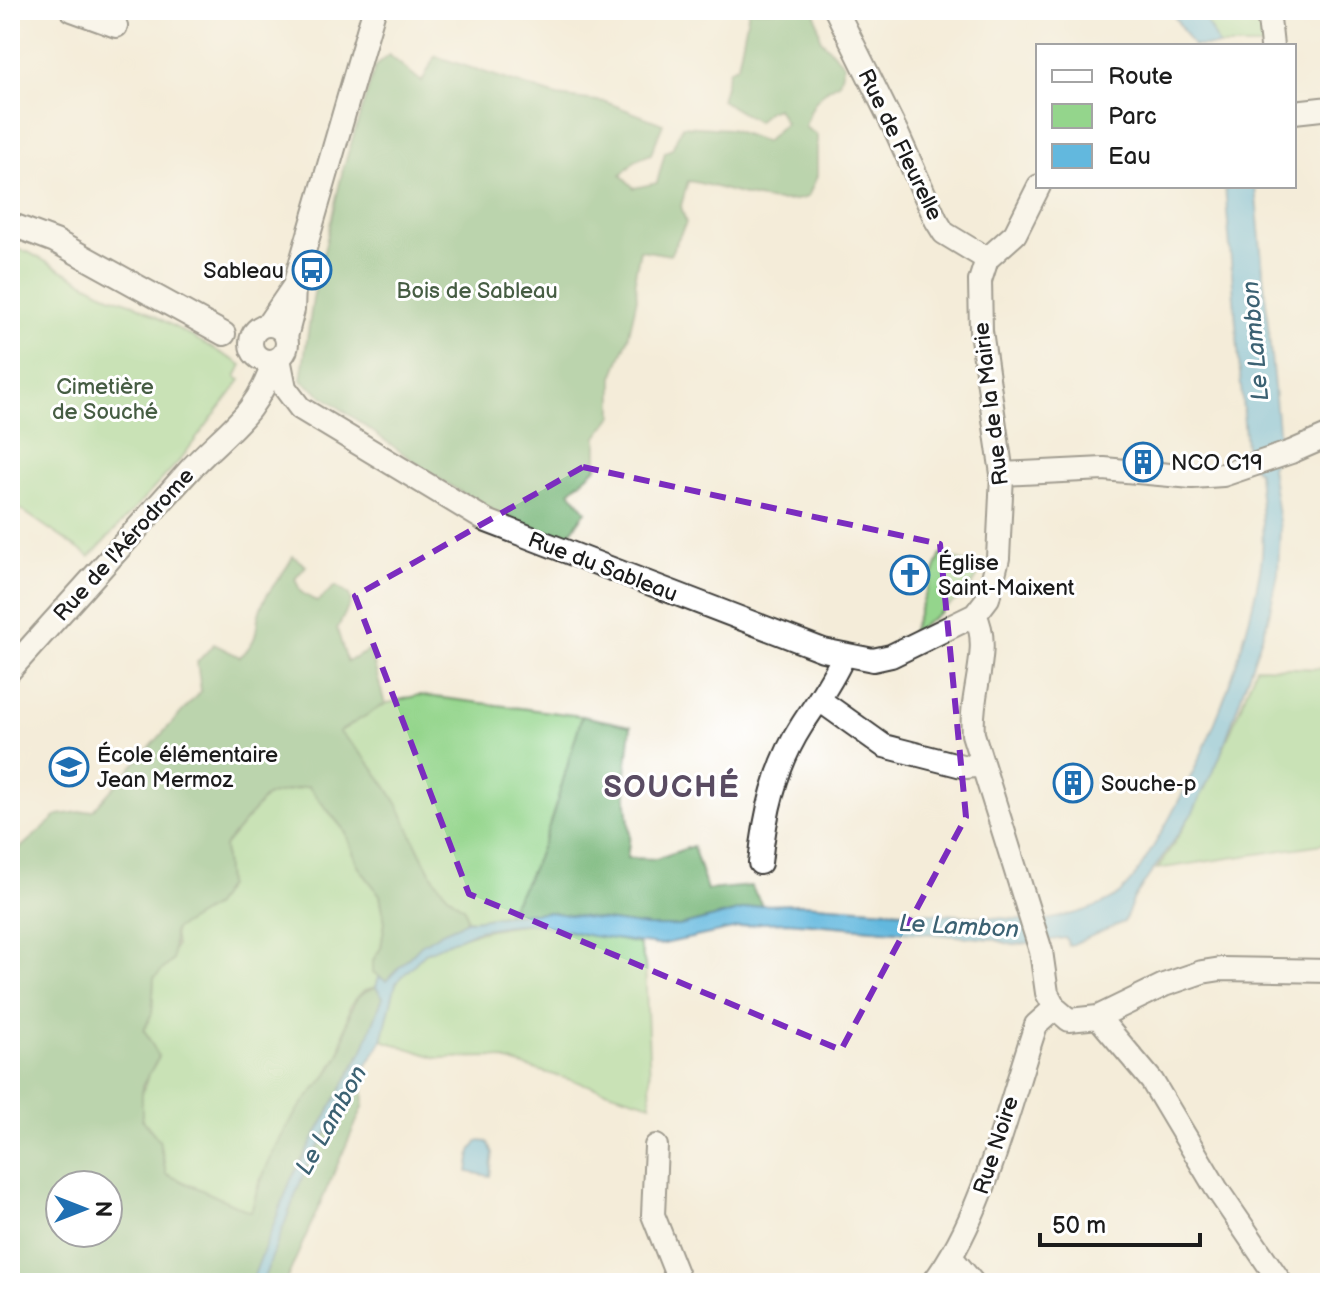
<svg xmlns="http://www.w3.org/2000/svg" width="1340" height="1293" font-family="'Balsamiq Sans',sans-serif">
<style>
.green{fill:#94d58c;stroke:#587854;stroke-width:2}
.forest{fill:#77b678;stroke:#4a694a;stroke-width:2;fill-rule:evenodd}
.water{fill:#62b8de;stroke:#3f6a7d;stroke-width:2}
.lines{fill:none;stroke-linecap:round;stroke-linejoin:round}
.minor-casing{stroke:#3c3b38;stroke-width:26}
.minor{stroke:#fff;stroke-width:22}
.marked{fill:none;stroke:#7b2cbf;stroke-width:6;stroke-dasharray:16 10;stroke-linejoin:round}
.labels{text-anchor:middle;stroke-width:6;stroke-linejoin:round;paint-order:stroke}
.street-label{font-size:22px;fill:#1c1c1c;stroke:#fff}
.poi-label{font-size:22px;fill:#1c1c1c;stroke:#fff;text-anchor:start}
.park-label{font-size:22px;fill:#465d43;stroke:#fff}
.water-label{font-size:24px;font-style:italic;fill:#3c6273;stroke:#fff}
.district-label{font-size:30px;font-weight:bold;letter-spacing:2px;fill:#5a4c63;stroke:#fff}
</style>
<rect width="100%" height="100%" fill="#fff"/>
<filter id="ink" filterUnits="userSpaceOnUse"><feTurbulence type="fractalNoise" baseFrequency=".0125" numOctaves="2"/><feDisplacementMap in="SourceGraphic" scale="16" xChannelSelector="R" yChannelSelector="G"/><feConvolveMatrix kernelMatrix="1 2 1 2 8 2 1 2 1" color-interpolation-filters="sRGB"/></filter>
<filter id="wash" filterUnits="userSpaceOnUse"><feTurbulence type="fractalNoise" baseFrequency=".006" numOctaves="4" result="noise"/><feDisplacementMap in="SourceGraphic" scale="32" xChannelSelector="R" yChannelSelector="G"/><feGaussianBlur stdDeviation="1.8" result="paint"/><feColorMatrix in="noise" values="0 0 0 0 0 0 0 0 0 0 0 0 0 0 0 0 0 1.4 0 .05"/><feComposite in="paint" operator="in"/></filter>
<g filter="url(#wash)">
<rect width="100%" height="100%" fill="#f4ecd9"/>
<path class="green" d="M1200,10H1260L1263,46H1219Z
M10,247L28,252L110,296L134,304L242,365L236,377L241,380L180,460L90,557L10,502Z
M941,554L983,568L968,591L910,635Z
M1256,667L1330,669V843L1157,869C1204,801 1227,743 1256,667Z
M419,695L582,716C561,782 547,859 505,915L467,921L464,908C430,889 416,839 397,805C382,777 362,753 338,732L385,704Z
M308,786L345,831L358,866L380,895L385,922L381,948L373,960V972L379,977L376,987L364,990L350,1005L339,1055L259,1182L251,1213L166,1174C164,1163 163,1147 157,1138C153,1131 144,1125 142,1118C133,1082 169,1066 144,1030L152,1013L154,977L176,946L174,930L214,906L227,885L224,846L266,796Z
M535,923L639,944L645,964L651,1104L494,1057L438,1058L382,1040C388,1022 389,1001 396,984C414,941 494,926 535,923Z"/>
<path class="forest" d="M749,10H815L821,40L844,64L839,83C819,92 811,105 805,127L817,135V176L808,197C768,210 729,187 688,181L681,206L686,223L670,255L640,250L635,275L637,298L628,339L613,377V416L597,437V467L570,491L586,511L565,540L495,513L433,475L301,380L313,298L343,169L375,67L389,55L422,82L435,56L557,96L606,102L663,124L651,154L636,160L621,175L634,188L657,183L665,152L672,149L682,126L730,129L765,142L785,123L777,108L768,111L757,122L721,100L729,70L738,65Z
M293,556L306,566L295,579L301,592L317,602L335,586L349,595L351,602L337,629L347,662L370,650L385,704L339,732C363,753 382,777 398,805C416,840 430,889 465,908L467,921L421,945L386,981L373,972V960L381,948L385,922L380,895L358,866L345,831L308,786L266,796L224,846L227,885L214,906L174,930L173,960L154,978L152,1013L144,1030L159,1057L142,1086V1119L159,1140L166,1174L251,1212C260,1179 275,1145 294,1116C308,1094 331,1077 341,1051C350,1025 344,996 376,987L383,997L363,1050L291,1180L251,1283H15L10,1276V857L58,815L93,810L201,691L197,662L214,644L240,657C264,634 252,628 262,605C269,587 285,574 293,556ZM60,1185H108V1233H60Z
M582,716L631,726L625,783L630,834L627,858L656,859L693,846L707,890L751,886L762,905L679,926H647L548,912L505,915C547,859 561,782 582,716Z
M363,1076L364,1105L285,1283H262L306,1167Z"/>
<path class="water" d="M1170,10H1200L1219,46H1193Z
M1225,186H1255L1280,451L1271,467L1280,529L1278,574L1268,619L1219,759L1193,812L1134,898L1124,922L1069,946L1066,938L1013,945L992,939L787,922L760,923L659,945L591,936L535,923L508,925L478,930L425,953L396,983L382,1040L306,1167L262,1283H251L291,1180L363,1050L383,997L376,987L379,977L386,981L421,945L442,932L467,921L505,915L548,912L647,926H679L762,905L803,904L1042,921C1065,916 1091,911 1112,899C1132,886 1144,862 1156,842C1204,760 1243,664 1260,570C1266,538 1260,504 1258,472L1247,461Z
M478,1141L488,1142L493,1153L490,1176L468,1172L471,1151Z"/>
</g>
<g filter="url(#ink)">
<g class="lines">
<defs>
<path id="minor" d="M72,10L116,26
M836,10L897,133L936,220L944,233L987,259
M1268,10L1272,46
M1294,112L1330,108
M10,224L55,241L224,334
M987,259L1015,234L1039,186
M294,286L374,10
M268,324L294,286L293,310L286,337
M251 343a18 18 0 1 1 36 0a18 18 0 1 1-36 0Z
M279,358L285,388L300,408L487,521L823,650L873,660L891,656L975,615L988,598L998,558L1002,474L981,331L980,281L987,259
M1002,474L1104,469L1192,477L1223,475L1291,452L1330,435
M975,615C993,648 969,693 973,734L1041,951L1047,993L1055,1008L1069,1020L1098,1017L1164,985L1202,972L1221,969L1330,971
M10,670C69,605 127,539 186,474C224,431 255,420 274,361
M821,701L884,746L966,767L981,765
M760,863C765,814 775,767 802,725C817,702 832,682 844,655
M1098,1017L1152,1081L1216,1188L1281,1283
M656,1146L653,1215L680,1283
M952,1258L973,1283
M933,1283C983,1219 1009,1104 1036,1025L1055,1008"/>
</defs>
<use href="#minor" class="minor-casing"/>
<use href="#minor" class="minor"/>
</g>
</g>
<path d="M0 0H1340V1293H0ZM583,467L940,544L966,817L841,1050L469,894L355,596Z" fill="#f4ecd9" fill-opacity=".55" fill-rule="evenodd"/>
<path class="marked" d="M583,467L940,544L966,817L841,1050L469,894L355,596Z"/>
<defs>
<symbol id="bus-ring" viewBox="-11 -11 22 22"><circle r="9.5" fill="#fff" stroke="#1f6fb2" stroke-width="1.5"/><path d="M-5-6H5V4H4V6H2V4H-2V6H-4V4H-5ZM-3.5-4V0h7V-4ZM-3.5 1.2v1.5H-2V1.2ZM2 1.2v1.5H3.5V1.2Z" fill="#1f6fb2"/></symbol>
<symbol id="building-ring" viewBox="-11 -11 22 22"><circle r="9.5" fill="#fff" stroke="#1f6fb2" stroke-width="1.5"/><path d="M-4-6H4V6H1V3H-1V6H-4ZM-2.5-4.3h1.7v1.8h-1.7ZM.8-4.3h1.7v1.8H.8ZM-2.5-1h1.7V.8h-1.7ZM.8-1h1.7V.8H.8Z" fill="#1f6fb2"/></symbol>
<symbol id="church-ring" viewBox="-11 -11 22 22"><circle r="9.5" fill="#fff" stroke="#1f6fb2" stroke-width="1.5"/><path d="M-1.2-6h2.4v3.5h3.3v2.4h-3.3V6h-2.4V-.1h-3.3v-2.4h3.3Z" fill="#1f6fb2"/></symbol>
<symbol id="school-ring" viewBox="-11 -11 22 22"><circle r="9.5" fill="#fff" stroke="#1f6fb2" stroke-width="1.5"/><path d="M0-5L7-2L0 1L-7-2ZM-4 1L0 2.5L4 1V4Q0 6-4 4Z" fill="#1f6fb2"/></symbol>
</defs>
<g fill-rule="evenodd">
<use href="#bus-ring" x="290" y="248" width="44" height="44"/>
<use href="#building-ring" x="1121" y="440" width="44" height="44"/>
<use href="#church-ring" x="888" y="553" width="44" height="44"/>
<use href="#school-ring" x="47" y="745" width="44" height="44"/>
<use href="#building-ring" x="1051" y="761" width="44" height="44"/>
</g>
<g class="labels">
<g class="street-label">
<text transform="translate(901 144) rotate(64)" y="8">Rue de Fleurelle</text>
<text transform="translate(990 404) rotate(-97)" y="8">Rue de la Mairie</text>
<text transform="translate(123 544) rotate(-48)" y="8">Rue de l'Aérodrome</text>
<text transform="translate(603 566) rotate(21)" y="8">Rue du Sableau</text>
<text transform="translate(995 1145) rotate(-72)" y="8">Rue Noire</text>
</g>
<g class="poi-label">
<text x="284" y="278" text-anchor="end">Sableau</text>
<text x="1171" y="470">NCO C19</text>
<text x="938" y="570">Église<tspan x="938" dy="25">Saint-Maixent</tspan></text>
<text x="97" y="762">École élémentaire<tspan x="97" dy="25">Jean Mermoz</tspan></text>
<text x="1101" y="791">Souche-p</text>
</g>
<g class="park-label">
<text x="477" y="298">Bois de Sableau</text>
<text x="105" y="394">Cimetière<tspan x="105" dy="25">de Souché</tspan></text>
</g>
<g class="water-label">
<text transform="translate(1255 341) rotate(-95)" y="8">Le Lambon</text>
<text transform="translate(959 926) rotate(3)" y="8">Le Lambon</text>
<text transform="translate(331 1120) rotate(-61)" y="8">Le Lambon</text>
</g>
<g class="district-label">
<text x="672" y="797">SOUCHÉ</text>
</g>
</g>
<rect width="1340" height="1293" fill="none" stroke="#fff" stroke-width="40"/>
<rect x="1036" y="44" width="260" height="144" fill="#ffffff" stroke="#a4a4a4" stroke-width="2"/>
<rect x="1052" y="70" width="40" height="12" fill="#ffffff" stroke="#a4a4a4" stroke-width="2"/>
<text x="1108" y="84" font-size="24" fill="#1c1c1c">Route</text>
<rect x="1052" y="104" width="40" height="24" fill="#94d58c" stroke="#a4a4a4" stroke-width="2"/>
<text x="1108" y="124" font-size="24" fill="#1c1c1c">Parc</text>
<rect x="1052" y="144" width="40" height="24" fill="#62b8de" stroke="#a4a4a4" stroke-width="2"/>
<text x="1108" y="164" font-size="24" fill="#1c1c1c">Eau</text>
<g transform="translate(84 1209) rotate(90)"><circle r="38" fill="#ffffff" stroke="#a4a4a4" stroke-width="2"/>
<path d="M0-6L14 30L0 20L-14 30Z" fill="#1f6fb2"/>
<text y="-12" font-size="22" font-weight="bold" text-anchor="middle" fill="#1c1c1c">N</text>
</g>
<path d="M1040 1233v12h160v-12" fill="none" stroke="#1c1c1c" stroke-width="4"/>
<text x="1052" y="1233" font-size="24" fill="#1c1c1c" stroke="#ffffff" stroke-width="6" paint-order="stroke">50 m</text>
</svg>
